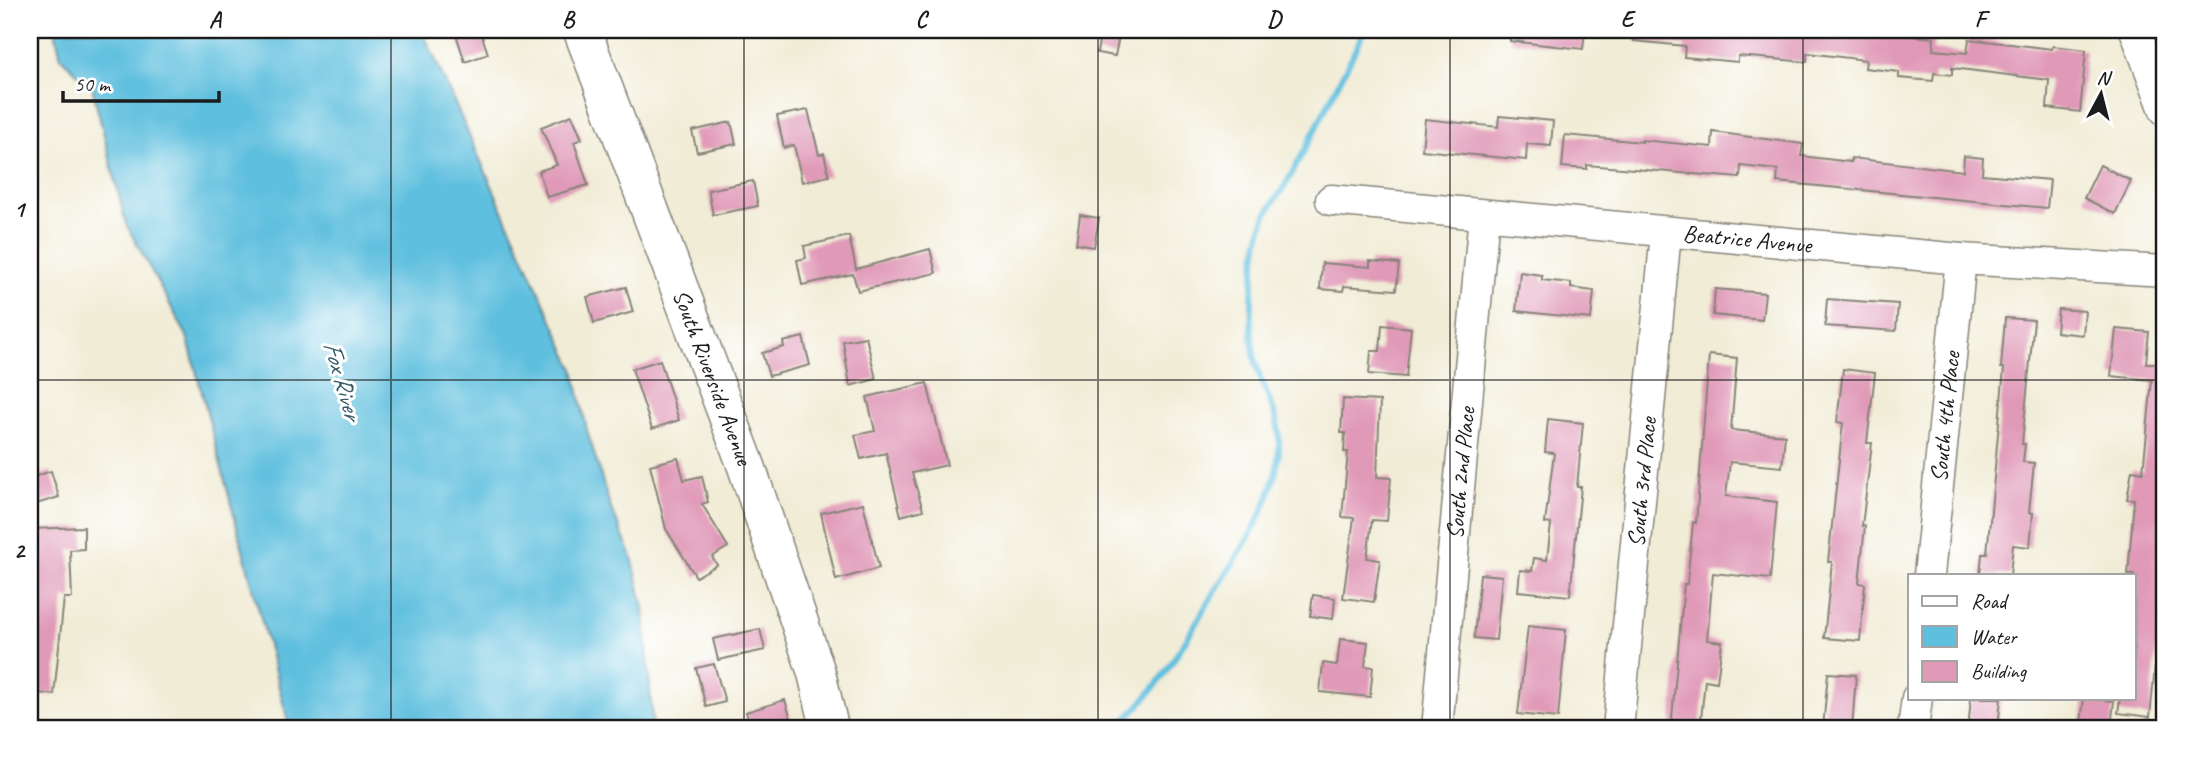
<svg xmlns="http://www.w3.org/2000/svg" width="2195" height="759" font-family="Caveat,sans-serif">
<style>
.water{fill:#5fbfde;stroke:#3e6e7d;stroke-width:2}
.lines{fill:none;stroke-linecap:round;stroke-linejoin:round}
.stream{stroke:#5fbfde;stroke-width:6}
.building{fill:#e099b7}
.minor-casing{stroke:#868479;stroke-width:33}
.major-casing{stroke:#868479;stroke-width:40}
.minor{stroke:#fff;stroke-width:30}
.major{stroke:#fff;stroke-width:37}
.grid{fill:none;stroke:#1c1c1c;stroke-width:2;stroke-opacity:0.55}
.labels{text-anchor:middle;stroke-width:6;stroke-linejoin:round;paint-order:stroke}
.street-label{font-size:24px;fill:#1c1c1c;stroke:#fff}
.water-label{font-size:26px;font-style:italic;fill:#375d6a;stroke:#fff}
.neatline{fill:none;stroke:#1c1c1c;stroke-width:2.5}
.grid-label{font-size:23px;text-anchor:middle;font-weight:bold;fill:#1c1c1c}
</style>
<rect width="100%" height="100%" fill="#fff"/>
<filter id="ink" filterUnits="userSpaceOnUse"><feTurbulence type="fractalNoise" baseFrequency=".0143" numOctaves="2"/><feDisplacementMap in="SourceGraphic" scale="14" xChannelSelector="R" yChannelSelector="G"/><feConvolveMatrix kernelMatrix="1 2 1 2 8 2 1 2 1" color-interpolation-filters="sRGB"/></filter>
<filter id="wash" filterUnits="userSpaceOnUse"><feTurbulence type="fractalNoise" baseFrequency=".00686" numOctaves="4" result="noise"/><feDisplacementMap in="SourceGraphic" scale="28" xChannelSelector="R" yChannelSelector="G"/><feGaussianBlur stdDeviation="1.57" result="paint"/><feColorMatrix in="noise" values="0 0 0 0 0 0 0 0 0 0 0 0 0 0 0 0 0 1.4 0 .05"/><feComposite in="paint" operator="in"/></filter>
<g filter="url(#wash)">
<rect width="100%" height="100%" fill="#f1ecd6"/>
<path class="water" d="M55,30H422L574,369L587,430L610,506L632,557L644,608L653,729H290L187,336L126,224L92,87L61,58Z"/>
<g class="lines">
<path class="stream" d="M1114,729C1158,694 1182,645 1211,598C1241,550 1280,499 1279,440C1279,412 1263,390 1256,364C1247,330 1253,262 1262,227C1266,208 1281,194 1290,177C1306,149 1320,120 1334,92C1344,71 1356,51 1364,30"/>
</g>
<g id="blocks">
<path class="building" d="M470,30H480L488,54L465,62L456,34Z
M1510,30H1585L1583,49L1510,41Z
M1635,30H1716L1715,34L1751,38L1752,30H1850L1934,38L1933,50L1967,53L1969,39L2052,49L2053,46L2086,50L2080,112L2047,108L2049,80L1952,68V75L1934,73L1933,81L1899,78V72L1865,68L1866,60L1807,53V62L1738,56V62L1684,57L1685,46L1634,41Z
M1100,33L1119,36L1115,56L1097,53Z
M808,110L819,155L824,153L829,176L802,182L794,145L784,148L777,116Z
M572,115L582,139L574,142L588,185L547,197L539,171L557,165L541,127Z
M1499,116L1553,121L1551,146L1527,144L1526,160L1422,150L1425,119L1498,127Z
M731,122L736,144L697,152L692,131Z
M1713,132L1803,144L1801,156L1851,162V158L1963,171L1964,156L1983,158L1982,174L2050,180L2047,208L1777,182L1778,170L1741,166L1740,178L1587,165V169L1562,167L1565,135L1642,142V140L1712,147Z
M2100,165L2131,181L2115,214L2084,198Z
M753,181L758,206L713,215L708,190Z
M1080,215L1099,218L1094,247L1076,244Z
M849,236L856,269L930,249L936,273L858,291L853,274L802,285L797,260L806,258L804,246Z
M1370,261L1399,264L1396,290L1344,286L1343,291L1320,289L1322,263L1370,267Z
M1520,272L1542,275V280L1571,283V288L1594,291L1591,319L1516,311Z
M626,287L633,312L594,323L587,297Z
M1715,289L1765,293L1762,320L1713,315Z
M1827,299L1898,304L1896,331L1825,326Z
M2058,309L2085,311L2083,335L2056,332Z
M2005,318L2034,320L2022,444H2025L2023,462L2034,463L2029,512L2033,513L2030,547L2013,545L2010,575H1980L1982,554H1987L2004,368H2001Z
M1382,325L1411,328L1406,377L1369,374L1371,351H1380Z
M2116,329L2149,332L2146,363H2165V552L2163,571H2165V602L2164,617L2160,616L2150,717L2118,713L2120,698H2134V575H2128L2134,499H2127L2132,470L2143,472L2152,380L2111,376Z
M803,337L810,365L769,376L762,353L784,347L783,342Z
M866,337L876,379L850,386L843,341Z
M1709,355L1737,358L1731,430L1785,435L1782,467L1730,462L1726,496L1777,502L1770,579L1713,573L1707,640L1722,642L1717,682L1705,680L1700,729H1671L1684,584H1687L1693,522L1696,523Z
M660,360L679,420L652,429L632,369Z
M1843,369L1875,373L1867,443H1872L1862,526H1865L1859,583L1865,584L1860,641L1824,638L1832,562H1828L1843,423L1837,422Z
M927,383L947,465L912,473L923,510L901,516L886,453L861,459L855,435L875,431L867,397Z
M1343,399L1380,401L1377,477L1391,478L1387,521L1372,520L1367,558L1380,560L1374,602L1343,598L1354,518L1342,517L1348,452H1344L1345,433H1341Z
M1548,419L1583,423L1577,487H1581L1570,596L1518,591L1520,570L1532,571L1534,558L1547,560L1551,524L1545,523L1554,453L1545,452Z
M678,458L684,480L702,476L708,502L702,504L728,547L712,557L717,565L696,577L666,529L650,465Z
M51,471L59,497L30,506V478Z
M863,503L879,568L836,580L821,513Z
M84,527V549L70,550L72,598H64L54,695L30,692V529Z
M1480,574L1502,576L1496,640L1474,638Z
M1313,595L1335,598L1333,619L1310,616Z
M1528,626L1566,630L1558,718L1518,714Z
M760,629L765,650L718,660L713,639Z
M1340,639L1368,642L1365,666L1373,667L1370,697L1320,692L1323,663L1337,665Z
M714,664L725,702L706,707L696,668Z
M1828,673L1856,675L1852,729H1823Z
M1971,698H2001L1998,729H1968Z
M2084,698L2114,701L2111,727L2081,723Z
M785,700L794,729H752L746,712Z"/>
</g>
</g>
<g filter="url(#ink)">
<use href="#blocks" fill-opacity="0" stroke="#868479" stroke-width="2"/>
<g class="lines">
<defs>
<g id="minor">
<path d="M2135,30L2165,110"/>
<path id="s1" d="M1331,200L1961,259L2165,271"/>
<path id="s2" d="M1929,575L1961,259"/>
<path id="s3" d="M1437,729L1484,215"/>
<path id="s4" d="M1618,729L1666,233"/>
<path d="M1913,729L1917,698"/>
</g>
<g id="major">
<path id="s5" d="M582,30L746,465L816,671L830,729"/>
</g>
</defs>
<use href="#minor" class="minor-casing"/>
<use href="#major" class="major-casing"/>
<use href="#minor" class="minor"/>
<use href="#major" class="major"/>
</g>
</g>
<path class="grid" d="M391,30V729M744,30V729M1098,30V729M1450,30V729M1803,30V729M30,380H2165"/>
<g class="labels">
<g class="street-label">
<text dy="8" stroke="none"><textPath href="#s1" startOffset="418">Beatrice Avenue</textPath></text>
<text dy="8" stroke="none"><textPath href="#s5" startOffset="371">South Riverside Avenue</textPath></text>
<text dy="8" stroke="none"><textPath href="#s2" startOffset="159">South 4th Place</textPath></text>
<text dy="8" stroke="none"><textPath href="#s3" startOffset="257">South 2nd Place</textPath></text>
<text dy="8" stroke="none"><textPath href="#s4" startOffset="248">South 3rd Place</textPath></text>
</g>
<g class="water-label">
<text transform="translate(343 380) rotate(74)" y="9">Fox River</text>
</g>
</g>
<rect width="2195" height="759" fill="none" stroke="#fff" stroke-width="77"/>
<rect x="1908" y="574" width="228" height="126" fill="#ffffff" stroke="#a4a4a4" stroke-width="2"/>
<rect x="1922" y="596" width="35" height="10" fill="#ffffff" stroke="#a4a4a4" stroke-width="2"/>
<text x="1971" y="608" font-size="21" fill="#1c1c1c">Road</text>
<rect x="1922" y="626" width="35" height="21" fill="#5fbfde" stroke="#a4a4a4" stroke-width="2"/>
<text x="1971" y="644" font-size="21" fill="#1c1c1c">Water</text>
<rect x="1922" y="661" width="35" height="21" fill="#e099b7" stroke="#a4a4a4" stroke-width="2"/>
<text x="1971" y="678" font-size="21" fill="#1c1c1c">Building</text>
<g transform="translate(2101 94) rotate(7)" stroke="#ffffff" stroke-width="5" paint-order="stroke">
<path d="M0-5L12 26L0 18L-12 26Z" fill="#1c1c1c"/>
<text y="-10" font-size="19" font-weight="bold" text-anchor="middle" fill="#1c1c1c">N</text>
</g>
<path d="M63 91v10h156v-10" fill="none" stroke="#1c1c1c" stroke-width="3.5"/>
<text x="74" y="91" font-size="21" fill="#1c1c1c" stroke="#ffffff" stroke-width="5" paint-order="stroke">50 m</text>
<rect x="38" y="38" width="2118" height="682" class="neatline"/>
<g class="grid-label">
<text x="215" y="27">A</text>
<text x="568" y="27">B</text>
<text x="921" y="27">C</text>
<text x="1274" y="27">D</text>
<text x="1627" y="27">E</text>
<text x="1980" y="27">F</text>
<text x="19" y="217">1</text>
<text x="19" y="558">2</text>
</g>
</svg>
